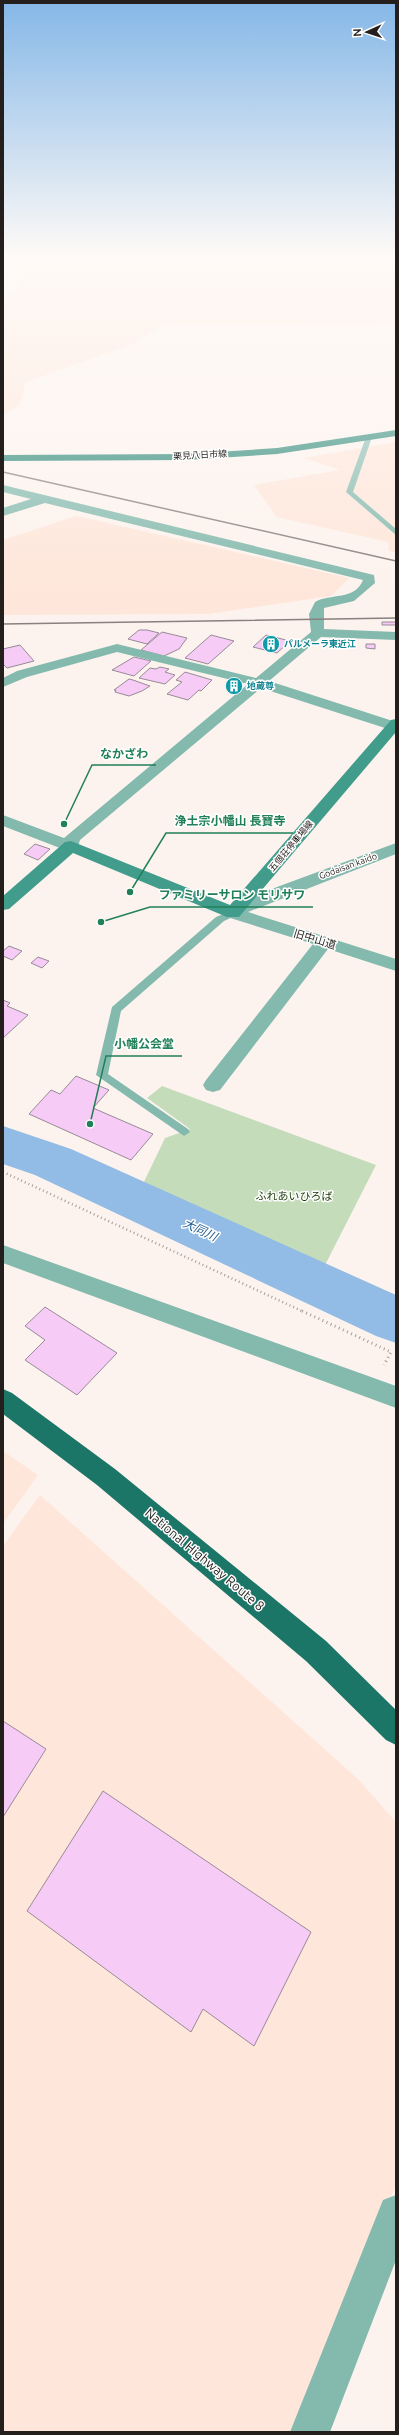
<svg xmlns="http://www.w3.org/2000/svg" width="399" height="2435" font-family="Ubuntu,'Noto Sans JP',sans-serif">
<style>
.built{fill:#fee6da}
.green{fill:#c5dcbb}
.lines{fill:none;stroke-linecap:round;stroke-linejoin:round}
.river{fill:#92bce5;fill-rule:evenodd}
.building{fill:#f6cbf6;stroke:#978b96}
.path-far1{stroke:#a59d99;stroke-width:2.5;stroke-dasharray:1 3;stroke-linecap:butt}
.path{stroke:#a59d99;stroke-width:3;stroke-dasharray:1 3.5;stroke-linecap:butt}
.service{fill:#84baae;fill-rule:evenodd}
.minor{fill:#84baae;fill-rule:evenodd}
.tertiary{fill:#84baae;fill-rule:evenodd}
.secondary{fill:#419c8b;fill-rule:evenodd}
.primary{fill:#218272;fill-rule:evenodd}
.trunk{fill:#1c7668;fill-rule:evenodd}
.rail{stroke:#89817e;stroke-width:1.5}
.labels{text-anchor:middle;stroke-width:3;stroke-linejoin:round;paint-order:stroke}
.far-street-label{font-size:9px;fill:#241f1c;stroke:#fff}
.far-culture-label{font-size:9px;font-weight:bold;fill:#0d838f;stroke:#fff;text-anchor:start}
.street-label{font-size:11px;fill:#241f1c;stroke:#fff}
.park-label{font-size:11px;fill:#203e0e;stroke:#fff}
.water-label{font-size:12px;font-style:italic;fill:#1d5b8d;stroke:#fff}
.near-street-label{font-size:13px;fill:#241f1c;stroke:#fff}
.leader{fill:none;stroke:#218058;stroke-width:1.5}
.callout-dot{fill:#218058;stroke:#fff;stroke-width:1.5}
.callout-label{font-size:12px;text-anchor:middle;font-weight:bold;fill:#218058;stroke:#fff;stroke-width:3;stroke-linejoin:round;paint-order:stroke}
</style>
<rect width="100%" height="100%" fill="#fdf3ee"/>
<path class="built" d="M16,253H396V322L165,324L131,345L26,382L20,404L3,415V301L22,286L13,256Z
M396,442V552L389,551L388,542L277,517L254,485L340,470L304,458Z
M76,516H77L349,578L331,596L209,614L3,615V540Z
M3,1451L38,1475L3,1524Z
M40,1495L358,1779L396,1822V2185L294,2432H3V1546Z"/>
<path class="green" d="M162,1086L376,1165L322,1271L140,1190L165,1138L190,1129L147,1098Z"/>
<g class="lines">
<path class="river" d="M3,1126L71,1149L396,1295V1343L376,1336L35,1175L3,1164Z"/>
</g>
<path class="building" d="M382,622H396V625H382Z
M139,630H147L159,633L147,644L128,639Z
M162,632L187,638L179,649L164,656L141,650Z
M211,635L234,641L208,664L185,658Z
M266,635L290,641L277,653L253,647Z
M366,644H375V649L366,648Z
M20,645L34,661L7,668L3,664V649Z
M134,657L151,661L134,676L112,670Z
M160,667L169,669L165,672L175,675L165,684L139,678L150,668L156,669Z
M185,672L212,680L201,691L199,690L188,700L167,694L182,682L176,680Z
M129,679L133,680L150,686L142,691L129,696L115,692L116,690H114Z
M231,682L242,685L237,690L225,687Z
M35,844L50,849L38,860L24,854Z
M9,946L22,951L12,960L3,956V951Z
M38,957L49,961L42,968L31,963Z
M3,1000L10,1003L7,1006L28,1015L3,1038Z
M76,1076L109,1090L93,1108L153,1134L131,1160L29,1114L51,1090L60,1094Z
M45,1307L117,1353L77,1395L25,1360L45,1340L25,1326Z
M3,1721L46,1749L3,1817Z
M103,1791L311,1932L254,2046L203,2009L191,2032L27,1911Z"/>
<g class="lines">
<path class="path-far1" d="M3,1172L304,1312"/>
<path class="path" d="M302,1311L391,1352L384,1365"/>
<path class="service" d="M369,435L372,437L353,492L396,529V535L346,492L366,437Z
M233,910L237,911V915L224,921L121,1011L108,1074L188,1129L190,1132L184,1136L96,1075L112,1007L216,917Z"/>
<path class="minor" d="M3,485L374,575L375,583L354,601L324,608V629L396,632V640L321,637L269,681L396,722V730L388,729L261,688L80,840L77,850H65L3,826V815L64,838L248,684L117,652L27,677L3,687V678L17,671L117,644L256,678L311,632L309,614L315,602C330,593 355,601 363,580L45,503L3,516V508L31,499L3,492Z
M396,843V854L248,912L396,959V971L328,949L220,1090L213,1092L206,1090L203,1085L206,1080L313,944L227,917L224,913L227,909L247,898Z
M396,2195V2260L330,2432H290L383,2200Z"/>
<path class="tertiary" d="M3,1245L396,1386V1408L3,1263Z"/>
<path class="secondary" d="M396,719V732L239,917H227L73,853L9,909L3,910V896L65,842L71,841L230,905L391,720Z"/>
<path class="primary" d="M396,430V436L277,454L187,460L3,461V455L187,454L277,448Z"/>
<path class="trunk" d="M3,1389L12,1393L115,1469L326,1641L396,1710V1745L386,1740L306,1661L97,1485L3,1414Z"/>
<path class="rail" d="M3,472L396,561
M3,624L396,618"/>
</g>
<linearGradient id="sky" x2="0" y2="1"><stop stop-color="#85b7e7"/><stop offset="0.43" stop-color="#fefaf7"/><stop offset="1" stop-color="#fefaf7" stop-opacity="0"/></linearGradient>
<rect width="399" height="594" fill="url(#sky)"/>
<defs>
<symbol id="building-disc" viewBox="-11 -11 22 22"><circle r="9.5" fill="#0f9aa8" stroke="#fff"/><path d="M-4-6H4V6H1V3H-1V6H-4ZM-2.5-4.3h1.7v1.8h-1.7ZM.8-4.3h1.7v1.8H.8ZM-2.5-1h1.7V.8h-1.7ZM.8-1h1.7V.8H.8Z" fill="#fff"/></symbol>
</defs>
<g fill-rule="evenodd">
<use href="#building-disc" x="261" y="634" width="20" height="20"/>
<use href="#building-disc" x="224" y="676" width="20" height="20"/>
</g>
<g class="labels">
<g class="far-street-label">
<text transform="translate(200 455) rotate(-3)" y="3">栗見八日市線</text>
<text transform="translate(291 846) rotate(-50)" y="3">五個荘停車場線</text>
<text transform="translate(348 866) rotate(-20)" y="3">Godaisan kaido</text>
</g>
<g class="far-culture-label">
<text x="284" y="647">パルメーラ東近江</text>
<text x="247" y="689">地蔵尊</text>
</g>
<g class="street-label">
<text transform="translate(315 939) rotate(17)" y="4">旧中山道</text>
</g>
<g class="park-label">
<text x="294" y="1200">ふれあいひろば</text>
</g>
<g class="water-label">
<text transform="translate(200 1230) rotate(25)" y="4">大同川</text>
</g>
<g class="near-street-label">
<text transform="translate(205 1559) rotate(40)" y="5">National Highway Route 8</text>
</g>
</g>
<path class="leader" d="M64 824L92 765H156M130 892L166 833H293M101 922L150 907H313M90 1124L106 1056H182"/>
<g class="callout-dot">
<circle cx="64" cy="824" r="4"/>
<circle cx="130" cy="892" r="4"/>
<circle cx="101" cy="922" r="4"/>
<circle cx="90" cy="1124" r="4"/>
</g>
<g class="callout-label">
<text x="124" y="758">なかざわ</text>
<text x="230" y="825">浄土宗小幡山 長寶寺</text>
<text x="232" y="899">ファミリーサロン モリサワ</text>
<text x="144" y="1048">小幡公会堂</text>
</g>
<rect width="399" height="2435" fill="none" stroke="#241f1c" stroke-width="8"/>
<g transform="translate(367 32) rotate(267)" stroke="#ffffff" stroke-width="3" paint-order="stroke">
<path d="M0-3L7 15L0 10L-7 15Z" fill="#241f1c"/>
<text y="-6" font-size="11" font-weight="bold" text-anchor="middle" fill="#241f1c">N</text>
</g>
</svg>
